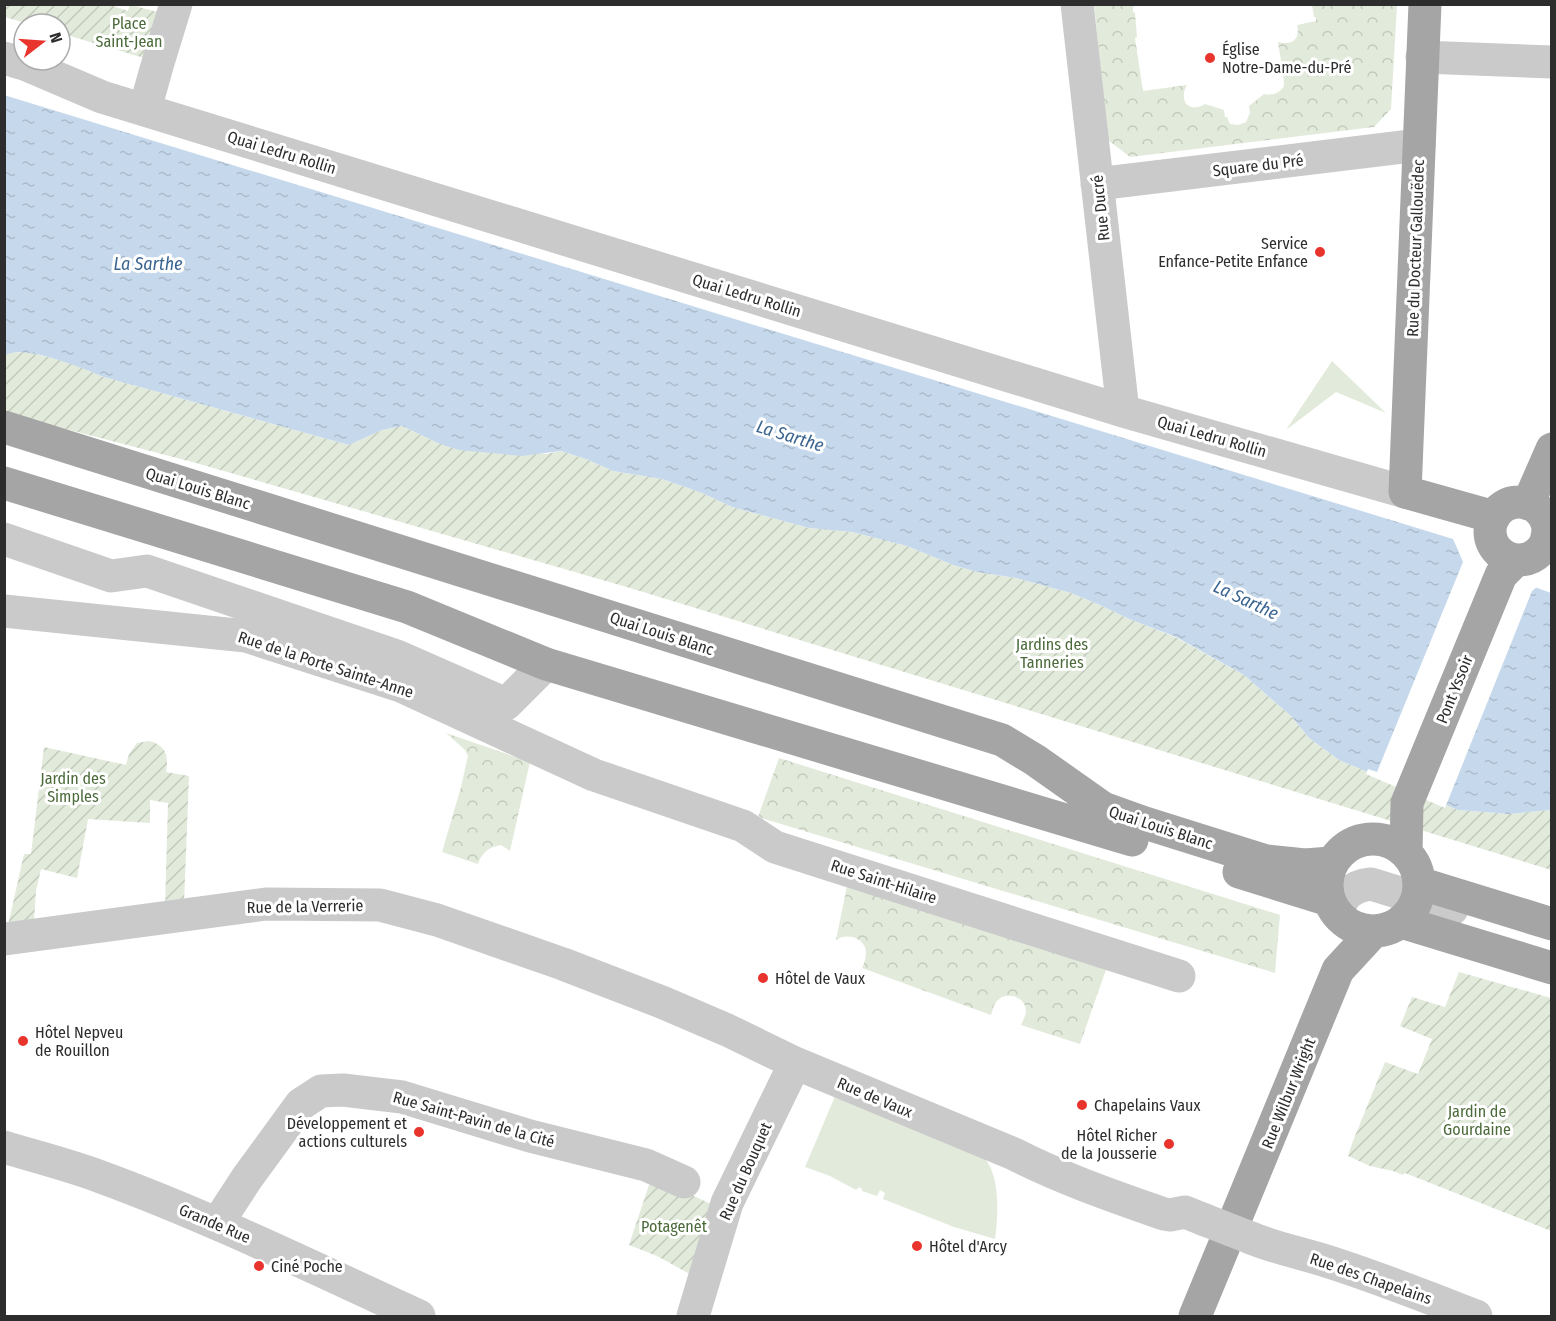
<svg xmlns="http://www.w3.org/2000/svg" width="1556" height="1321" font-family="'Fira Sans Condensed',sans-serif">
<style>
.grass{fill:#e2ebdb}
.park{fill:url(#park-crowns)}
.garden{fill:url(#garden-furrows)}
.water{fill:url(#water-ripples)}
.pier{fill:#fff}
.lines{fill:none;stroke-linecap:round;stroke-linejoin:round}
.minor{stroke:#cacaca;stroke-width:33}
.major{stroke:#a5a5a5;stroke-width:33}
.minor-bridge{stroke:#cacaca;stroke-width:33}
.poi-dot{fill:#e8342c;stroke:#fff;stroke-width:2}
.labels{text-anchor:middle;stroke-width:6;stroke-linejoin:round;paint-order:stroke}
.park-label{font-size:16px;fill:#4b6a3a;stroke:#fff}
.poi-label{font-size:16px;fill:#2d2d2d;stroke:#fff;text-anchor:start}
.street-label{font-size:16px;fill:#2d2d2d;stroke:#fff}
.water-label{font-size:18px;font-style:italic;fill:#3a6591;stroke:#fff}
</style>
<defs>
<pattern id="park-crowns" width="20" height="18" patternUnits="userSpaceOnUse" patternTransform="scale(1.5)"><rect width="20" height="18" fill="#e2ebdb"/><path d="M2 6a3 3 0 1 1 6 0M12 15a3 3 0 1 1 6 0" fill="none" stroke="#c2cabc"/></pattern>
<pattern id="garden-furrows" width="10" height="10" patternUnits="userSpaceOnUse" patternTransform="scale(1.5)"><rect width="10" height="10" fill="#e2ebdb"/><path d="M-1 1l2-2M0 10L10 0M9 11l2-2" fill="none" stroke="#c2cabc"/></pattern>
<pattern id="water-ripples" width="26" height="14" patternUnits="userSpaceOnUse" patternTransform="scale(1.5)"><rect width="26" height="14" fill="#c6d9ec"/><path d="M2 4q2-2 4 0t4 0M15 11q2-2 4 0t4 0" fill="none" stroke="#aabbcb"/></pattern>
</defs>
<rect width="100%" height="100%" fill="#fff"/>
<path class="grass" d="M1332,361L1386,413L1336,392L1286,430Z
M836,1094L978,1152C981,1156 986,1159 988,1163C1000,1182 998,1218 995,1239L954,1227L883,1199L885,1193L880,1190L877,1196L862,1191V1189L859,1187L856,1190L830,1176L805,1167Z"/>
<path class="park" d="M1094,5H1138L1133,7V12L1135,13L1137,37L1135,38L1143,91L1187,85C1178,100 1189,114 1205,104L1224,110L1225,117H1227L1230,124L1238,125L1246,122L1250,113L1249,106L1264,94C1272,96 1281,93 1284,85C1285,80 1279,50 1278,42C1291,46 1301,39 1297,25L1316,21V17H1314L1312,5H1397L1391,109L1374,127L1130,157L1108,140Z
M446,733L530,762L510,851L501,845C488,847 482,853 478,864L442,852L461,787L468,756L465,750Z
M779,758L1280,915L1275,973L758,817Z
M847,886L1108,964L1080,1044L1021,1025C1023,1020 1026,1015 1026,1011C1026,996 1005,991 997,1001C993,1005 993,1010 991,1015L862,968C864,964 866,958 866,953C866,938 847,932 836,940Z"/>
<path class="garden" d="M4,5H110L128,11L130,5H132L157,12L144,58L60,33V24H29L5,17Z
M28,352L68,362L104,377L349,445L382,430L402,426L440,444L546,454L561,451L586,459L613,471L662,479L702,493L732,507L809,528L852,532L907,546L953,565L977,572L1016,578L1071,593L1100,605L1129,619L1175,637L1244,675L1291,716L1309,738L1339,760L1458,810L1509,814L1551,810V870L630,588L196,463L5,413L4,355L7,353Z
M149,741C166,745 169,756 166,772L189,776L184,904L165,906L168,803L150,800V823L88,819L77,878L41,869L36,891L34,922L8,925L24,854H31L44,747L126,765L129,754L137,743Z
M1459,972L1551,998V1231L1405,1173L1403,1175L1393,1171L1370,1166L1348,1156L1353,1141L1385,1062L1418,1074L1432,1039L1400,1026L1412,997L1445,1007Z
M652,1176L715,1206L697,1278L657,1256L629,1245Z"/>
<path class="water" d="M4,95L1453,539L1464,561L1551,593V810L1509,814L1458,810L1339,760L1309,738L1291,716L1244,675L1176,637L1129,619L1100,605L1071,593L1016,578L977,572L953,565L907,546L852,532L809,528L732,507L702,493L662,479L613,471L586,459L561,451L522,456L459,450L440,444L402,426L382,430L349,445L104,377C82,368 26,344 5,355Z"/>
<path class="pier" d="M1452,536L1456,538L1466,559L1538,586L1532,591L1445,808L1366,774L1368,769L1377,772L1463,562Z"/>
<g class="lines">
<path class="minor" d="M1077,4L1123,411
M1422,57L1552,62
M4,58L27,65L102,97L1123,411L1405,492
M145,109L157,66L176,4
M1097,184L1419,145
M1547,536L1552,537
M4,539L111,576L147,571L397,656L506,704L546,664
M4,611L246,636L401,686L594,775L743,826L775,847L1179,976
M1338,915C1340,896 1352,886 1371,884L1452,909
M5,939L266,904L380,905L437,920L563,964L664,1003L727,1030L795,1063L1014,1154C1063,1179 1113,1196 1164,1214L1170,1215L1185,1212L1205,1220
M4,1147C36,1157 69,1165 101,1177C210,1217 314,1268 419,1316
M217,1224L247,1178L301,1104L321,1091L343,1090L402,1097L530,1136L646,1165L684,1182
M1251,1238C1275,1248 1301,1253 1326,1261C1377,1277 1427,1297 1476,1316
M693,1316L727,1203L795,1063"/>
<path class="major" d="M1425,4L1405,492L1494,517
M4,427L1002,740L1035,760L1103,808L1145,823L1266,861L1305,865L1331,863
M4,483L407,607L546,664L1132,840
M1490 531a29 29 0 1 1 58 0a29 29 0 1 1-58 0Z
M1528,504L1552,449
M1327 885a46 46 0 1 1 92 0a46 46 0 1 1-92 0Z
M1406,853L1407,803L1501,575L1516,560
M1239,872L1329,900
M1419,883L1552,924
M1401,922L1552,968
M1237,1215L1338,970L1374,931
M1195,1316L1224,1246"/>
<path class="minor-bridge" d="M1205,1220L1251,1238"/>
</g>
<g class="poi-dot">
<circle cx="1210" cy="58" r="6"/>
<circle cx="1320" cy="252" r="6"/>
<circle cx="763" cy="978" r="6"/>
<circle cx="23" cy="1041" r="6"/>
<circle cx="1082" cy="1105" r="6"/>
<circle cx="419" cy="1132" r="6"/>
<circle cx="1169" cy="1144" r="6"/>
<circle cx="917" cy="1246" r="6"/>
<circle cx="259" cy="1266" r="6"/>
</g>
<g class="labels">
<g class="park-label">
<text x="129" y="29">Place<tspan x="129" dy="18">Saint-Jean</tspan></text>
<text x="1052" y="650">Jardins des<tspan x="1052" dy="18">Tanneries</tspan></text>
<text x="73" y="784">Jardin des<tspan x="73" dy="18">Simples</tspan></text>
<text x="1477" y="1117">Jardin de<tspan x="1477" dy="18">Gourdaine</tspan></text>
<text x="674" y="1232">Potagenêt</text>
</g>
<g class="poi-label">
<text x="1222" y="55">Église<tspan x="1222" dy="18">Notre-Dame-du-Pré</tspan></text>
<text x="1308" y="249" text-anchor="end">Service<tspan x="1308" dy="18">Enfance-Petite Enfance</tspan></text>
<text x="775" y="984">Hôtel de Vaux</text>
<text x="35" y="1038">Hôtel Nepveu<tspan x="35" dy="18">de Rouillon</tspan></text>
<text x="1094" y="1111">Chapelains Vaux</text>
<text x="407" y="1129" text-anchor="end">Développement et<tspan x="407" dy="18">actions culturels</tspan></text>
<text x="1157" y="1141" text-anchor="end">Hôtel Richer<tspan x="1157" dy="18">de la Jousserie</tspan></text>
<text x="929" y="1252">Hôtel d'Arcy</text>
<text x="271" y="1272">Ciné Poche</text>
</g>
<g class="street-label">
<text transform="translate(282 152) rotate(17)" y="6">Quai Ledru Rollin</text>
<text transform="translate(1258 165) rotate(-7)" y="6">Square du Pré</text>
<text transform="translate(1100 208) rotate(-96)" y="6">Rue Ducré</text>
<text transform="translate(1415 248) rotate(-88)" y="6">Rue du Docteur Gallouëdec</text>
<text transform="translate(747 295) rotate(17)" y="6">Quai Ledru Rollin</text>
<text transform="translate(1212 436) rotate(16)" y="6">Quai Ledru Rollin</text>
<text transform="translate(198 488) rotate(17)" y="6">Quai Louis Blanc</text>
<text transform="translate(662 633) rotate(18)" y="6">Quai Louis Blanc</text>
<text transform="translate(326 664) rotate(18)" y="6">Rue de la Porte Sainte-Anne</text>
<text transform="translate(1454 689) rotate(-68)" y="6">Pont Yssoir</text>
<text transform="translate(1161 827) rotate(18)" y="6">Quai Louis Blanc</text>
<text transform="translate(884 881) rotate(18)" y="6">Rue Saint-Hilaire</text>
<text transform="translate(305 906) rotate(-1)" y="6">Rue de la Verrerie</text>
<text transform="translate(1288 1093) rotate(-68)" y="6">Rue Wilbur Wright</text>
<text transform="translate(875 1097) rotate(23)" y="6">Rue de Vaux</text>
<text transform="translate(474 1119) rotate(16)" y="6">Rue Saint-Pavin de la Cité</text>
<text transform="translate(745 1171) rotate(-66)" y="6">Rue du Bouquet</text>
<text transform="translate(215 1223) rotate(23)" y="6">Grande Rue</text>
<text transform="translate(1371 1278) rotate(19)" y="6">Rue des Chapelains</text>
</g>
<g class="water-label">
<text x="148" y="270">La Sarthe</text>
<text transform="translate(790 436) rotate(17)" y="6">La Sarthe</text>
<text transform="translate(1246 600) rotate(25)" y="6">La Sarthe</text>
</g>
</g>
<rect width="1556" height="1321" fill="none" stroke="#2d2d2d" stroke-width="12"/>
<g transform="translate(42 42) rotate(73)"><circle r="28" fill="#ffffff" stroke="#ababab" stroke-width="1.5"/>
<path d="M0-4.5L10 22L0 15L-10 22Z" fill="#e8342c"/>
<text y="-9" font-size="16" font-weight="bold" text-anchor="middle" fill="#2d2d2d">N</text>
</g>
</svg>
